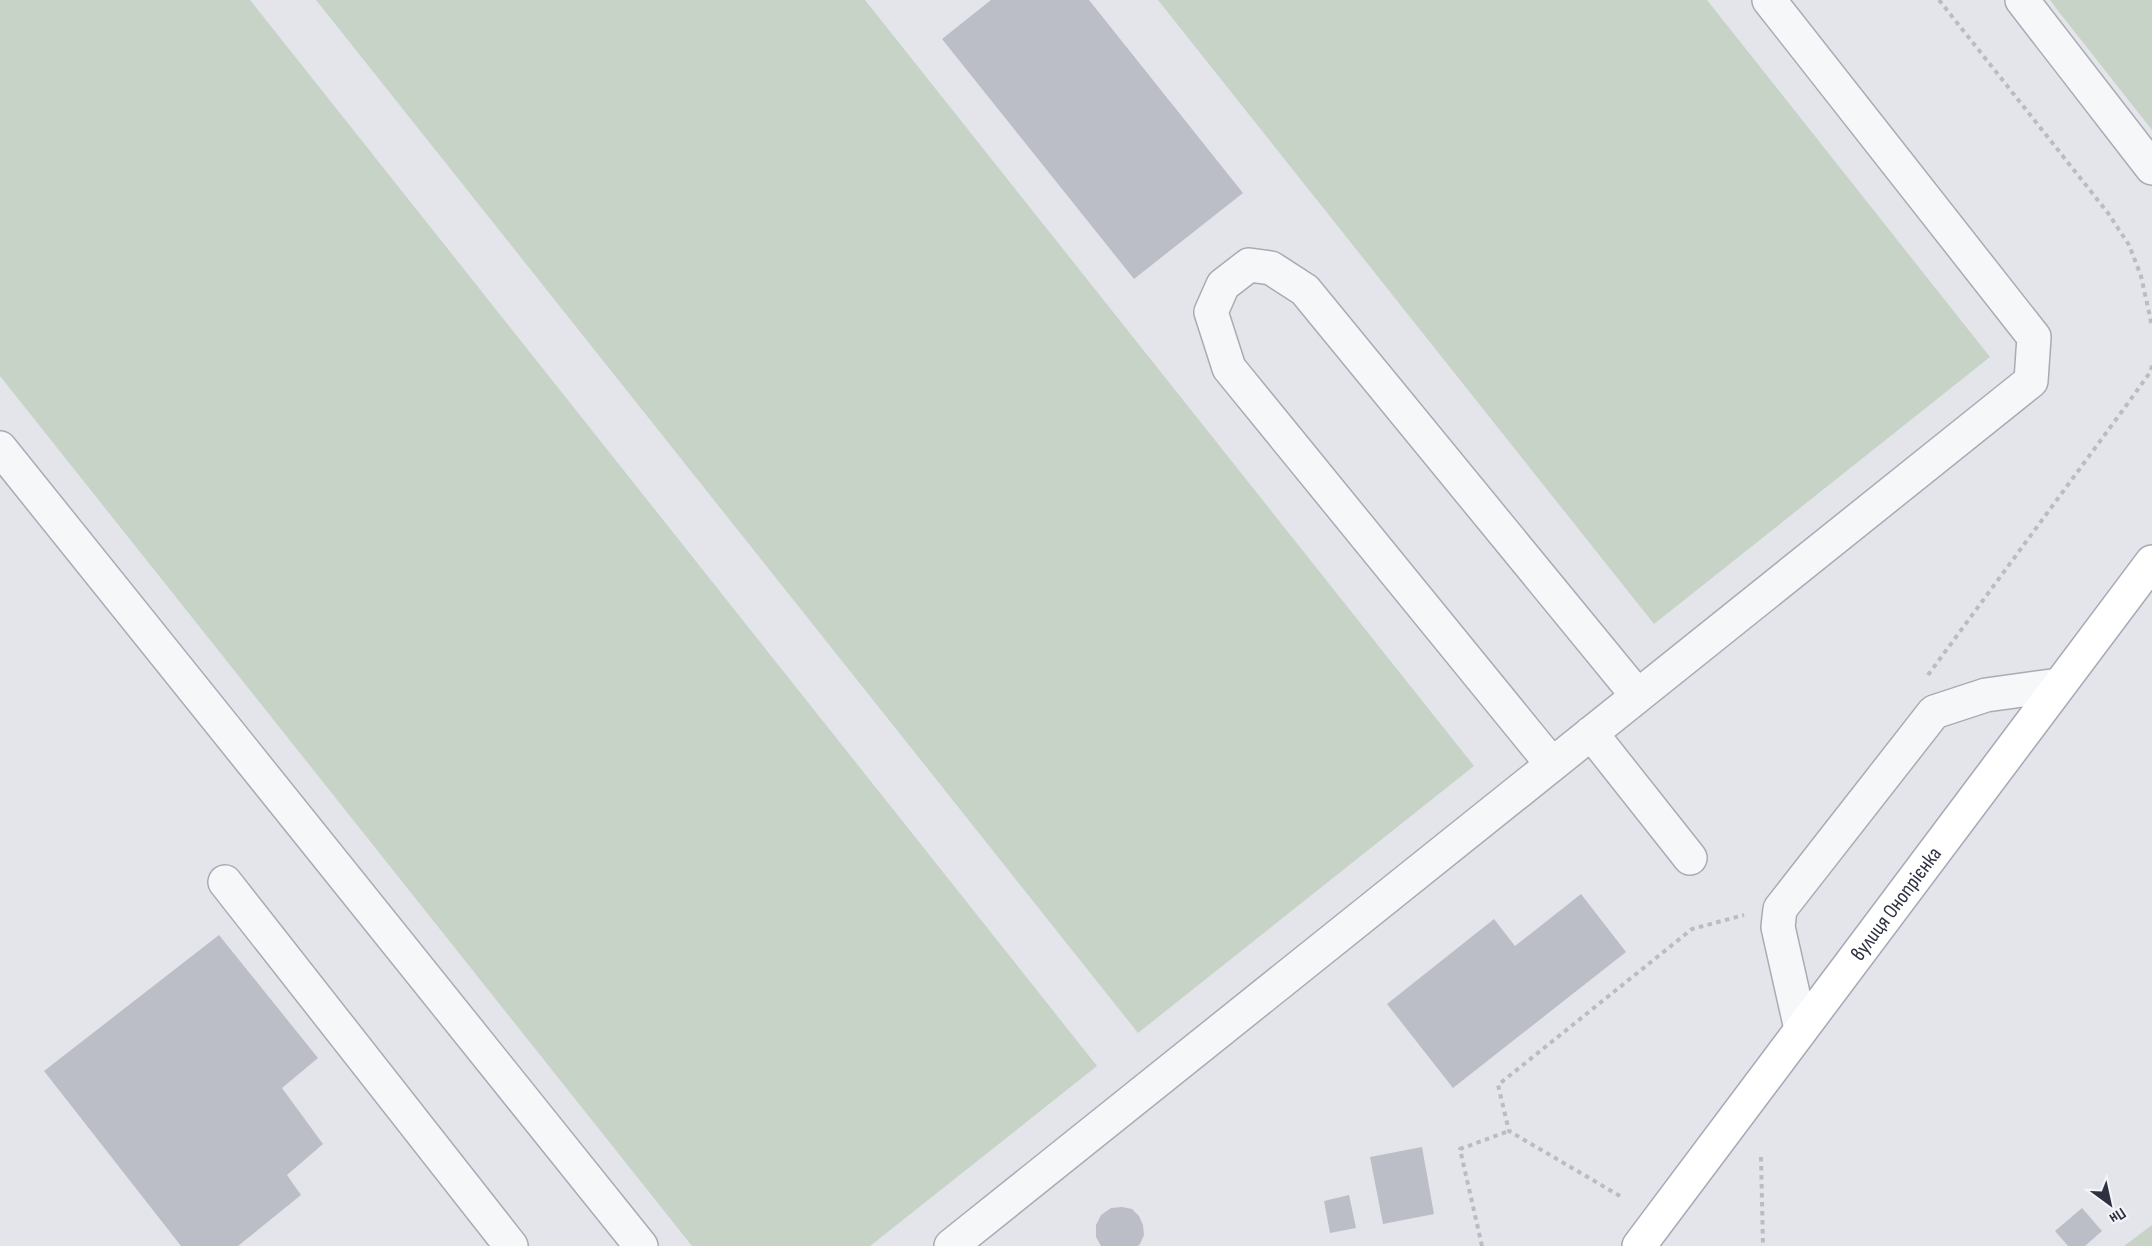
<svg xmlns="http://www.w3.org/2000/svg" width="2152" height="1246" font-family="'Sofia Sans Condensed',sans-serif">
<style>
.green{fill:#c7d3c6}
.building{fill:#bcbec7}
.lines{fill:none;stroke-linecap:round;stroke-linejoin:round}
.minor-casing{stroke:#a9abb4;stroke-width:36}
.major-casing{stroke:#a4a8b5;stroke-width:36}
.path{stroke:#babcc2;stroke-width:4;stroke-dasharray:4.5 4.5;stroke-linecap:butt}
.minor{stroke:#f6f7f9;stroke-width:33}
.major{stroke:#fff;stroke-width:33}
.labels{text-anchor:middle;stroke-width:4.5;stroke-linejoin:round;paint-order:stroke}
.street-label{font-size:21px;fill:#2d3141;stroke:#f3f4f8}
</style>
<rect width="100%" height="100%" fill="#e4e5ea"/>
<path class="green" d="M0,0H250L1097,1066L870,1246H692L0,376Z
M316,0H865L1474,766L1138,1033Z
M1158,0H1707L1990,357L1654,624Z
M2050,0H2152V130L2059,12Z
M2152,1225V1246H2124Z"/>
<path class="building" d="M991,0H1089L1243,193L1134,279L942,39Z
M1581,894L1626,952L1453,1088L1387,1004L1494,919L1515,946Z
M219,935L318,1058L282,1088L323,1144L287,1175L301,1195L238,1246H181L44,1071Z
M1422,1147L1434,1214L1383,1224L1370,1157Z
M1349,1195L1356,1228L1330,1233L1324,1201Z
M1122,1207L1132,1209L1139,1216L1143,1225L1144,1235L1140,1244L1138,1246H1101L1096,1237V1225L1101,1215L1111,1208Z
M2082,1208L2102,1231L2085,1246H2068L2055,1231Z"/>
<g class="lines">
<defs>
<path id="minor" d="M2022,0L2152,168
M0,448L641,1246
M1591,733L1690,858
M1551,763L1229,368L1211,312L1223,285L1249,265L1271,268L1305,290L1637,695
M225,882L511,1246
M1801,1029L1778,927L1780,909L1934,712L1986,695L2059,685
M951,1246L2031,381L2034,337L1769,0"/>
<g id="major">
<path id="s1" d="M1639,1246L2152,562"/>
</g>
</defs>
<use href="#minor" class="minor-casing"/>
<use href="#major" class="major-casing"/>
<path class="path" d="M1939,0L2108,213L2129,245L2141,276L2152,326
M1928,675L2123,410L2151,371L2152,365
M1761,1157L1763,1246
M1620,1196L1509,1131L1498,1085L1692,929L1744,915
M1482,1246L1460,1149L1509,1131"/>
<use href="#minor" class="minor"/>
<use href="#major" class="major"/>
</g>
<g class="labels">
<g class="street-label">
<text dy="7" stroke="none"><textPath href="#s1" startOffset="428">вулиця Онопрієнка</textPath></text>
</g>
</g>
<g transform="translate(2110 1204) rotate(147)" stroke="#f3f4f8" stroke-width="4.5" paint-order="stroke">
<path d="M0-4.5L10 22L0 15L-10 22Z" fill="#2d3141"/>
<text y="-9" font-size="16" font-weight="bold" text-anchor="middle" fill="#2d3141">Пн</text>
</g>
</svg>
